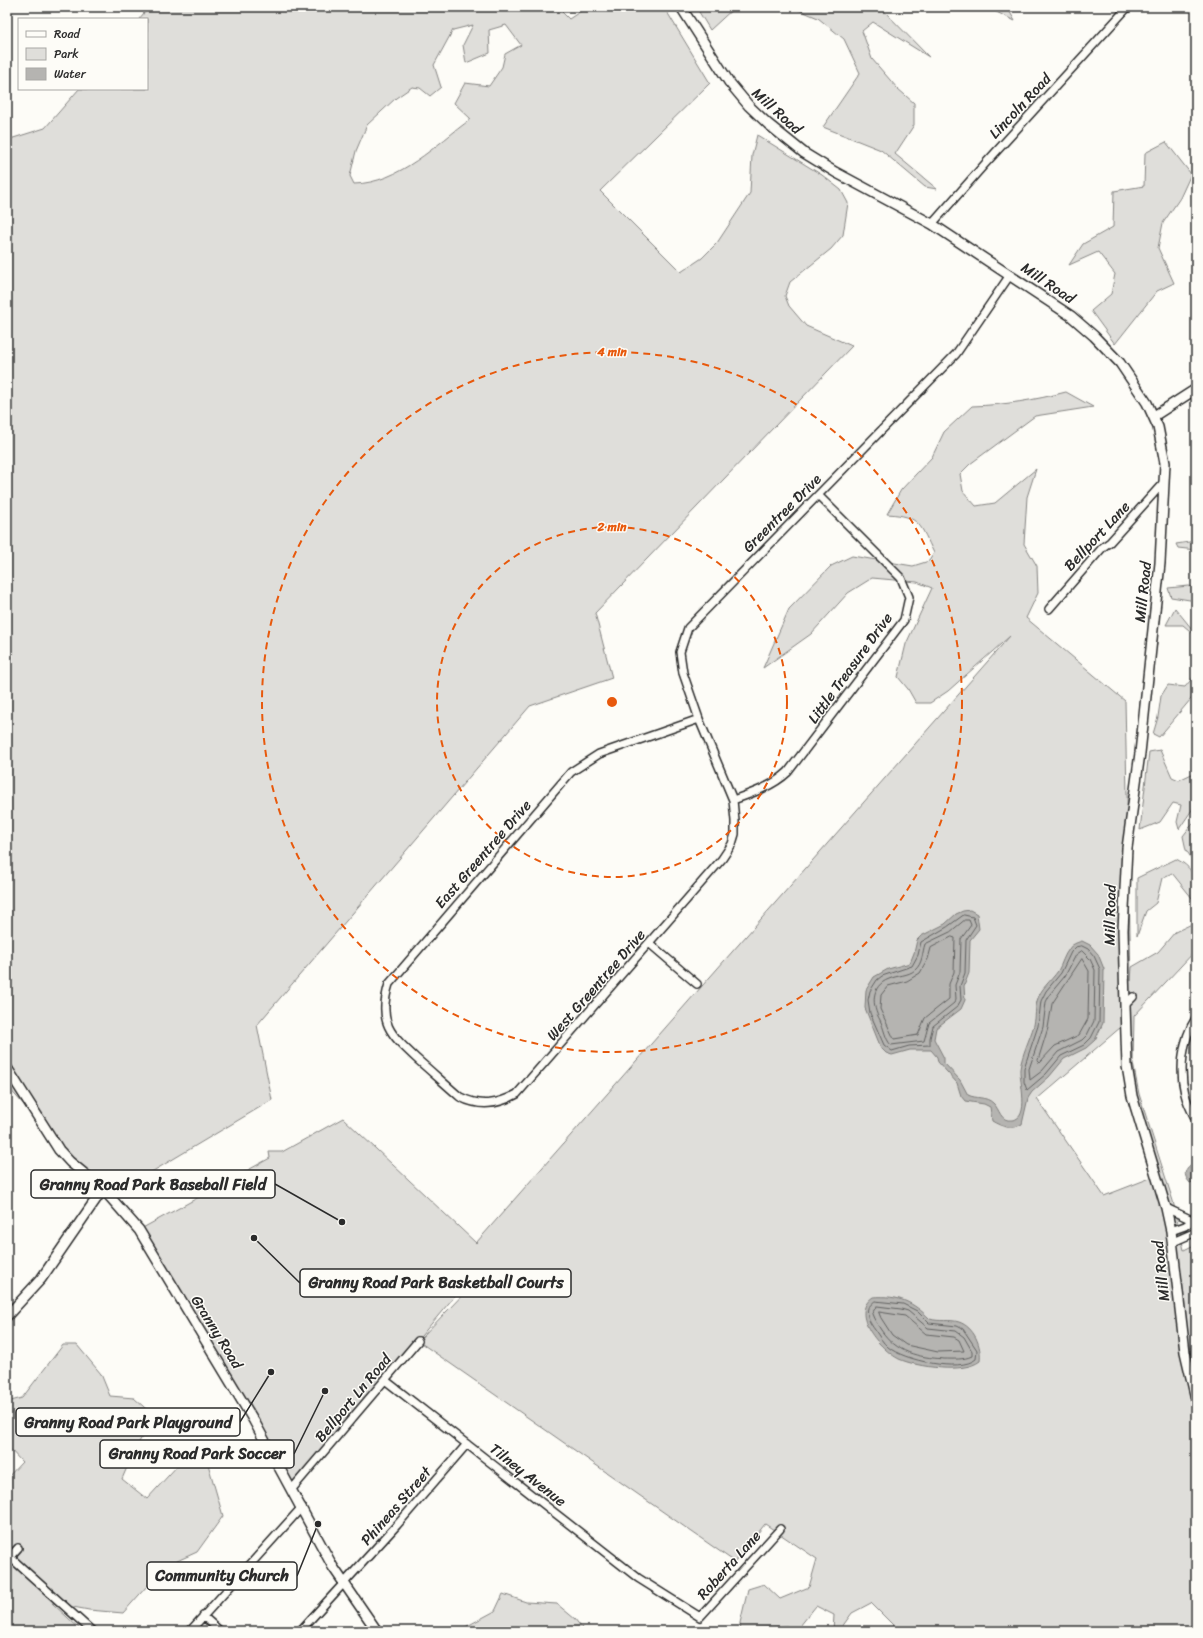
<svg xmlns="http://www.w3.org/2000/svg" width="1203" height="1638" font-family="Sriracha,sans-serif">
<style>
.green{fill:#dfdeda;stroke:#858482;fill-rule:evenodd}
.water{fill:#b5b4b1;stroke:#7e7d7b}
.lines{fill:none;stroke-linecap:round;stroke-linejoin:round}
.shore{stroke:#626261;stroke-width:1}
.street-casing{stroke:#2b2b2b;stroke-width:10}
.secondary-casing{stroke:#2b2b2b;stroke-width:12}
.street{stroke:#fdfcf7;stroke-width:7}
.secondary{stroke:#fdfcf7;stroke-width:9}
.ring{fill:none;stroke:#e8590c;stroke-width:2;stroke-dasharray:7 5}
.labels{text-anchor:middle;stroke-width:3;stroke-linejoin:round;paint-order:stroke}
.street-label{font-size:15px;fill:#2b2b2b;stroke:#fdfcf7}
.centre{fill:#e8590c;stroke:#fdfcf7;stroke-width:2}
.ring-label{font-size:12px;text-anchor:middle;font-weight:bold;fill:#e8590c;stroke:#fdfcf7;stroke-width:3;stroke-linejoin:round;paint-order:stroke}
.leader{fill:none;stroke:#2b2b2b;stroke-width:1.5}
.callout-dot{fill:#2b2b2b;stroke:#fdfcf7;stroke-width:1.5}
.callout{fill:#fdfcf7;stroke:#2b2b2b;stroke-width:1.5}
.callout-label{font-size:16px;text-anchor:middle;font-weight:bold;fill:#2b2b2b}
</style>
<rect width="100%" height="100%" fill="#fdfcf7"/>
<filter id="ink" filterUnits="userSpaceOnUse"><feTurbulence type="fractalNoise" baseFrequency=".025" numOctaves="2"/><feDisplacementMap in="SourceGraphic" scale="8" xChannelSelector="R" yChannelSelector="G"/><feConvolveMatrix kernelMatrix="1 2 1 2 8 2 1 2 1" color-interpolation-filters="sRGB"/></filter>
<g filter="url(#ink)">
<path class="green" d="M149,7H557L569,19L587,7H664L710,83L600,191L681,272L702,258L717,243L750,193L752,155L757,135L822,175L841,190L848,203L843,235L831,249L790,282L785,296L789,306L806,326L852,346L595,613L612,678L530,706L257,1025L272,1100L108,1198L7,1086V140L45,128L79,89H147V19H139ZM473,25L463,45L466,63L490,53L489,30L506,25L521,45L505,54L502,67L489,86L465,83L454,103L471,119C436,144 400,183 354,184L350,176L356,151L367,125L396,98L412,87L420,88L430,96L441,87L434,65L453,30Z
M696,7H735L710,30Z
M792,7H880L929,57L873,22L862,31L872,59L897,88L914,103V125L895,154L937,189L925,187L881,150L823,127L860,73L844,39L818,18Z
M929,7H973L949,11Z
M986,7H1007L1015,21Z
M1166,142L1191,174L1180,198L1163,223L1158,248L1174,283L1157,291L1115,344L1091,311L1111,294L1115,274L1098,252L1069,265L1083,244L1113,227L1114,191L1144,186L1145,153Z
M1066,392L1093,407L1035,416L970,464L960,474L963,491L976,506L995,503L1036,469L1027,497L1024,544L1037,566L1038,593L1026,618L1125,701L1131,981L1132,967L1158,952L1175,932L1194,923L1196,908V950L1134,1016L1133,1063L1139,1094L1173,1201L1184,1250L1196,1244V1631H899L871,1603L852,1613L839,1631H833L834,1615L816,1606L796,1631H787V1626L758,1628L757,1631H741L740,1623L748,1589L764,1584L780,1599L809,1587L817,1559L765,1524L735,1562L418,1341L476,1281L475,1272L292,1489L139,1230L270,1158L269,1152H282L343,1118L476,1243L1010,636L948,691L930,703H916L908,689L898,677L906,644L932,588L917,582L872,578L848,593L811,634L763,668L789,609L831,566L852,556L913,566L929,561L934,553C920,525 921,516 887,514L901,490L932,457L944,432L972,406C1005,405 1035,400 1066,392ZM1121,1027L1153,1177L1104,1196L1037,1099Z
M1196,541V550L1178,548L1176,544Z
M1189,586L1196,588V601L1171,597L1168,588Z
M1175,608L1192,629L1196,627V636L1183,625H1166Z
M1196,674V693L1159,737L1153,734L1158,717L1161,696L1168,685L1185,687Z
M1160,750L1172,777L1179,780L1196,772V804L1179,829L1177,822L1181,805L1173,803L1160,822L1140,830L1149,752Z
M1196,819V865L1186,850L1183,836Z
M1176,859C1197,869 1196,883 1196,903L1172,873L1162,878L1156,903L1146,911L1137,936V878Z
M63,1345H77L101,1374L110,1396L134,1398L154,1416L134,1451L122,1479L147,1499L201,1440L223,1516L197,1552L164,1567L123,1613L89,1610L52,1603L82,1631H7V1478L22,1462L7,1446V1402L22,1398Z
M503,1594L526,1602L557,1604L575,1619L584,1631H458L495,1611Z"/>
<path class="water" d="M970,910L977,914L979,929L970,940L969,973L964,986L965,1000L961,1009L936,1028L934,1039L944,1058V1063L960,1080L968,1095C976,1099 986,1096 993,1103C1000,1109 1000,1122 1012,1120C1031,1119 1019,1080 1020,1069C1022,1054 1030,1039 1034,1025C1036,1017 1035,1008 1037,1001C1040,989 1051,981 1058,971C1062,964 1064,955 1069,949C1072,944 1076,943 1082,941L1090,945L1098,954L1104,969L1103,1023L1095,1040L1086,1048L1064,1059L1049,1077L1032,1092L1028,1098L1022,1124C1012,1130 1002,1127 992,1121L990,1107L984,1104L965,1101L961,1096L957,1083L938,1062L937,1057L931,1050H910L892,1055L886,1053L881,1048L865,1008L866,990L874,977L888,969L910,963L914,953L917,940L921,936L945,924L956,914L963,911Z
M1196,1161V1181L1190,1183C1181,1173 1186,1167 1196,1161Z
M873,1297C899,1295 913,1302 930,1319C939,1322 950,1319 959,1322C974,1327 982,1346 980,1361C964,1374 917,1367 899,1359C881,1350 848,1314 873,1297Z"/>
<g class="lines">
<path class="shore" d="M964,915L973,917L976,925L966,940L965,973L960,986L961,1000L957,1007L933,1026L930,1038V1045L909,1046L892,1051L884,1045L870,1013L868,1000L870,991L877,980L882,976L912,966L918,955L921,942L947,927Z
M965,920H969L971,925L961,939L960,972L955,985L956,999L954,1003L929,1023L924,1041L891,1045C885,1039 884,1028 880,1020C872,1006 870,986 889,979C898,975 908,976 915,970C923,963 922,953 925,944L950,932Z
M952,937L955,938L954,972L949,984V999L925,1018L918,1035L894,1039L880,1009L881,995L888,986L907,981L920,973L928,959L931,948Z
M1082,946L1088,949L1094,956L1100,969L1099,1022L1091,1038L1084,1045L1061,1056L1046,1074L1027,1090L1024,1082V1068L1038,1026L1041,1001L1046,991L1061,973L1071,952L1076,947Z
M1082,951L1090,959L1095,970L1094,1021L1087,1035L1082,1040L1058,1052L1042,1071L1030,1080L1029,1069L1043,1027L1046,1002L1050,994L1065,976L1076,955Z
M1082,959L1089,971L1088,1019L1079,1035L1055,1046L1039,1063L1038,1060L1048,1028L1052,1004Z
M875,1301L903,1304L917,1311L929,1323L957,1326L963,1329L977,1350L976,1359C960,1373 903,1360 888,1347C883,1343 879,1336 875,1330C870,1323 866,1317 868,1308Z
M877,1306L901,1309L908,1311L928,1328L956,1331L964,1337L972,1351V1356C964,1360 953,1359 944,1359C917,1357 897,1353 881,1330C878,1325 874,1320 872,1314Z
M879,1312L905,1316L926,1334L954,1337L959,1340L964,1351L938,1352L906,1345L892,1335L881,1318Z"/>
<defs>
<path id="street" d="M932,224L984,165L1128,7
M1049,609L1103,547L1110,542L1164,482
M699,719L599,754L571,772L389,984C377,1023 391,1035 418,1060C432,1072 446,1085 460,1097C480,1107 497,1105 517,1094L722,859L732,844L735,834V821L733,800L699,719L683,673L680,652L688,628L956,354L1010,275
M733,800C753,793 773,786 788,772L904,620L909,597L901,578L818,495
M649,943L697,984
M1125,1005L1133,997
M1196,1018C1182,1040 1179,1070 1185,1094C1187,1103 1192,1112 1196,1120
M1166,1208L1192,1220L1196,1218
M1171,1231L1185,1226L1195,1219
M1173,1242L1196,1232
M385,1380L638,1578L700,1617L780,1529
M292,1489L418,1341
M10,1557L92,1631
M7,1560L18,1548
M203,1616L220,1631
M190,1631L302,1507
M300,1631L397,1525L467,1444"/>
<path id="secondary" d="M681,7L729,82L749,106L768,124L804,153L835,172L932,224L1071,316L1094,336L1120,363L1147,403L1158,427L1165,463L1160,563L1140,753L1127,848L1123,930L1125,1005L1127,1066L1132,1096L1166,1208L1171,1231L1185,1352L1196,1399
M1154,416L1196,389
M7,1068L59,1150L70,1162L103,1189L139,1230L254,1421L333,1567L377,1631
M7,1316L41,1279L103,1189"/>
</defs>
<use href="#street" class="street-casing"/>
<use href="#secondary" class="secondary-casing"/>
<use href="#street" class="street"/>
<use href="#secondary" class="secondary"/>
</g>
</g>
<g class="ring">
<circle cx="612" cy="702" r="175"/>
<circle cx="612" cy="702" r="350"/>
</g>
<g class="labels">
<g class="street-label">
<text transform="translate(1020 106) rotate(-47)" y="5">Lincoln Road</text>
<text transform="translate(777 111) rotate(42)" y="5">Mill Road</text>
<text transform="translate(1048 283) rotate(34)" y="5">Mill Road</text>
<text transform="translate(782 513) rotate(-45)" y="5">Greentree Drive</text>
<text transform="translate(1097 536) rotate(-47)" y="5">Bellport Lane</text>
<text transform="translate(1143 592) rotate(-84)" y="5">Mill Road</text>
<text transform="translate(850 668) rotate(-54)" y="5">Little Treasure Drive</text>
<text transform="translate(483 854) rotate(-49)" y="5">East Greentree Drive</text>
<text transform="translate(1110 915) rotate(-89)" y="5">Mill Road</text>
<text transform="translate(596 985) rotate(-49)" y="5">West Greentree Drive</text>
<text transform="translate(1161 1271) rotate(-96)" y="5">Mill Road</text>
<text transform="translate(217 1332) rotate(58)" y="5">Granny Road</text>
<text transform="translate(353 1398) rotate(-50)" y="5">Bellport Ln Road</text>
<text transform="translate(528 1475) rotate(38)" y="5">Tilney Avenue</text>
<text transform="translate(396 1506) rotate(-49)" y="5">Phineas Street</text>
<text transform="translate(729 1565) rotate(-48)" y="5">Roberta Lane</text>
</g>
</g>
<circle cx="612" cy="702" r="6" class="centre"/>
<g class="ring-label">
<text x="612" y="356">4 min</text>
<text x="612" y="531">2 min</text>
</g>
<path class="leader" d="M342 1222L275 1184M254 1238L300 1283M271 1372L240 1422M325 1391L294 1454M318 1524L297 1576"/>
<g class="callout-dot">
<circle cx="342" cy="1222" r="4"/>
<circle cx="254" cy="1238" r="4"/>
<circle cx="271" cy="1372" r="4"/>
<circle cx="325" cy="1391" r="4"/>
<circle cx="318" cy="1524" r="4"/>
</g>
<g class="callout">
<rect x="31" y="1170" width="244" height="28" rx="4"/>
<rect x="300" y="1269" width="271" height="28" rx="4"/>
<rect x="16" y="1408" width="224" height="28" rx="4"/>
<rect x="100" y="1440" width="194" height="28" rx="4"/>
<rect x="147" y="1562" width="150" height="28" rx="4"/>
</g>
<g class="callout-label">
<text x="153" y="1190">Granny Road Park Baseball Field</text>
<text x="436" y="1288">Granny Road Park Basketball Courts</text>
<text x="128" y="1428">Granny Road Park Playground</text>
<text x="197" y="1459">Granny Road Park Soccer</text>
<text x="222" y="1581">Community Church</text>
</g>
<rect width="1203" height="1638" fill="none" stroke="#fdfcf7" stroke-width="24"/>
<rect x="12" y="12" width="1179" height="1614" fill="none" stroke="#2b2b2b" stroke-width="1.5" filter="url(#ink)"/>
<rect x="18" y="18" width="130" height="72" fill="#fdfcf7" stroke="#a9a8a5"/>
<rect x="26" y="31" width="20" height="6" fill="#fdfcf7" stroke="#a9a8a5"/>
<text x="54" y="38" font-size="12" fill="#2b2b2b">Road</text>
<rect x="26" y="48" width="20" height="12" fill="#dfdeda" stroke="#a9a8a5"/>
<text x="54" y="58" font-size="12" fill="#2b2b2b">Park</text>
<rect x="26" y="68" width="20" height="12" fill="#b5b4b1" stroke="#a9a8a5"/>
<text x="54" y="78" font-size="12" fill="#2b2b2b">Water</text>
</svg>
